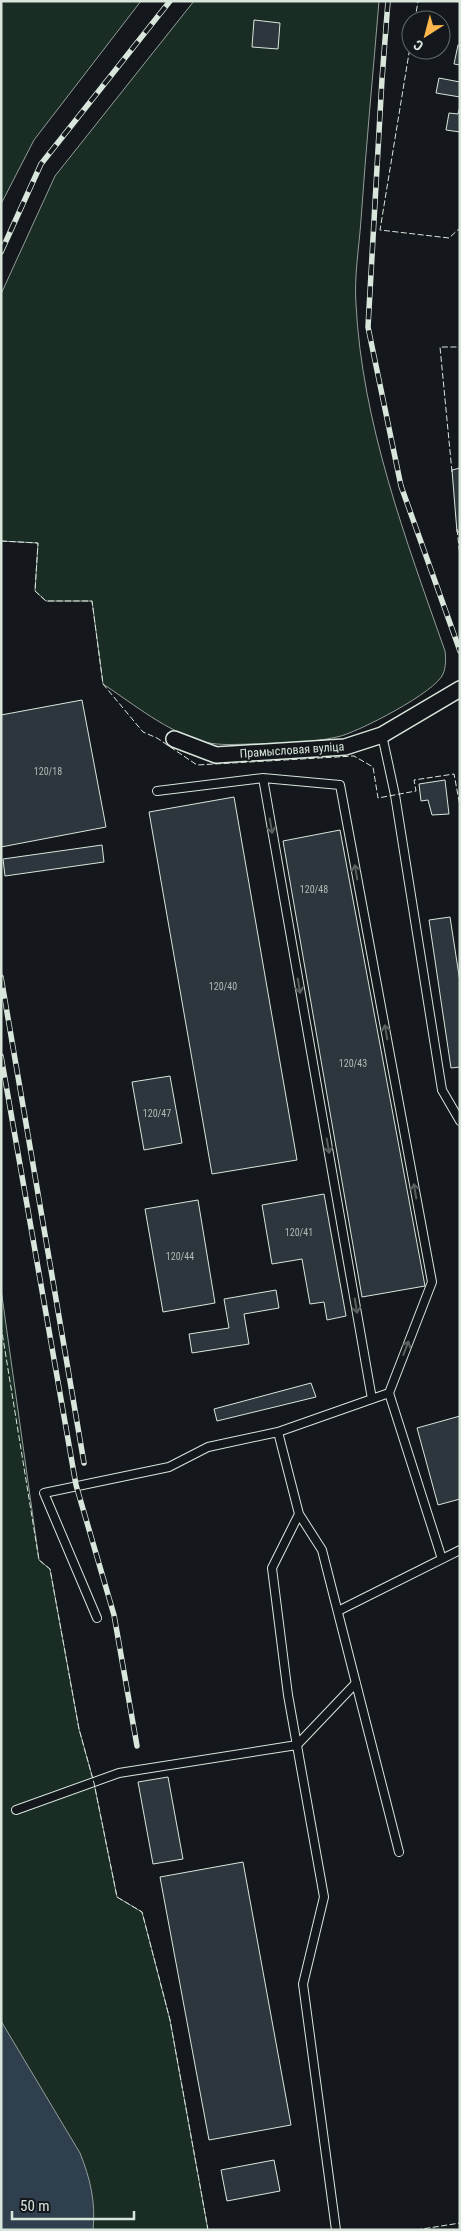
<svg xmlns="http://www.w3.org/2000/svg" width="461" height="2231" font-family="'Roboto Condensed',sans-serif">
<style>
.green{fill:#1a2d24;stroke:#939e99}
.water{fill:#2f3f4d;stroke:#939e99}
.building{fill:#2c363c;stroke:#d8e6dc}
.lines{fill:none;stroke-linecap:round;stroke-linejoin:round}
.lane-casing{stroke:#d8e6dc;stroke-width:10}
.street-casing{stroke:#d8e6dc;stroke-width:18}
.lane{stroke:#14181c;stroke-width:8}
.street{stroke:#14181c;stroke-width:15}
.rail-casing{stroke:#d8e6dc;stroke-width:5.5}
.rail{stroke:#14181c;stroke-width:4;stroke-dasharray:11;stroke-linecap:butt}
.fence{stroke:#d8e6dc;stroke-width:1;stroke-dasharray:6 2.5;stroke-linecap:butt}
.oneway{stroke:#59605f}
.labels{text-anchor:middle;stroke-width:4;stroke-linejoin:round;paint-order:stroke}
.number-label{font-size:10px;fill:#adbab4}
.street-label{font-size:12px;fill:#d8e6dc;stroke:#14181c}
</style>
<rect width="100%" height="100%" fill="#14181c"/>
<path class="green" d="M1,1H141L34,140L1,204Z
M194,1H379C373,74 366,147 361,220C359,248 354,277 356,304C362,423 406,540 445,651C446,659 446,667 443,674C436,692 357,733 337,737C310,743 282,743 254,744C238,744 220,746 205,742C167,732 135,705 103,684L92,601H46L35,591L38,543L1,541V294L55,176Z
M1,1289L39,1560L50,1569L79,1729L94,1783L117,1897L142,1912L170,2020L208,2230H1Z"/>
<path class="water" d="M1,2021L80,2153C90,2178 96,2202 93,2230H1Z"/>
<path class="building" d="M254,20L280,23L278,49L252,47Z
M458,45H460V65L454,64Z
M439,78L460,82V97L436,93Z
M460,106V132L446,130L449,113L458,114Z
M460,468V532H457L452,470Z
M82,700L106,827L1,847V715Z
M445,780L449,814L432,815L428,800L421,801L419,784Z
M234,797L297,1160L212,1174L149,812Z
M340,830L425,1286L362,1297L283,841Z
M102,845L104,862L5,876L3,859Z
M450,917L460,982V1067L451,1068L429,920Z
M170,1076L182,1143L144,1150L132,1082Z
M324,1194L346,1316L327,1320L324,1302L310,1304L302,1259L272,1264L262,1205Z
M198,1200L215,1303L163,1312L145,1209Z
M276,1290L279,1308L244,1314L249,1344L192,1353L189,1334L229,1328L224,1299Z
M311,1383L316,1397L217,1421L214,1409Z
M460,1416V1499L438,1505L417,1428Z
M168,1777L183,1859L153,1864L138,1782Z
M243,1862L291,2125L209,2140L160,1877Z
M274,2160L280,2191L227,2201L221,2170Z"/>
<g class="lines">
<defs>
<path id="lane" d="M382,735L395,795L442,1090L460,1121
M263,778L372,1399
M157,791L263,778L340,785L432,1282L389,1393L442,1559
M299,1514L322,1550L399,1852
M338,1611L460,1550
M97,1618L44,1493L169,1467L208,1447L278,1432
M16,1810L119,1773L297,1745L356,1683
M336,2230L303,1984L324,1897L288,1695L272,1568L299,1514L278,1432L389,1393"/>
<path id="street" d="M174,739L216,755L345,747L382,735L460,689"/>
</defs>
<use href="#lane" class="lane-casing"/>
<use href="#street" class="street-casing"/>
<use href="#lane" class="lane"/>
<use href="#street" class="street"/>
<defs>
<path id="rail" d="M388,1L382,79L368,327L401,486L460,651
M1,252L41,164L170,1
M1,977L84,1463
M1,1056L76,1485L114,1615L137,1746"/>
</defs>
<use href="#rail" class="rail-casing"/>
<use href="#rail" class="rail"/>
<path class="fence" d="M415,20L418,1
M411,41L380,230L449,238L460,228
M452,472L440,347H460
M457,529L460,556
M1,541L38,543L35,591L46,601H92L103,684L143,732L157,738L197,765L354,756L373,767L378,798L416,791L414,780L454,774L460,806
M1,1326L39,1560L50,1569L79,1729L94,1783L117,1897L142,1912L170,2020L208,2230
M416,2230L460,2223"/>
</g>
<defs><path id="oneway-shaft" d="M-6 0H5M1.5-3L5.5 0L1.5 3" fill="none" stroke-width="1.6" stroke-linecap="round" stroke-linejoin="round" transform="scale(1.25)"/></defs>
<g class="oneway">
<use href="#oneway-shaft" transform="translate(271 826) rotate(80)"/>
<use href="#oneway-shaft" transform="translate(356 872) rotate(-100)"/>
<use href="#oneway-shaft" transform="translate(299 986) rotate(80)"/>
<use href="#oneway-shaft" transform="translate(386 1032) rotate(-100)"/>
<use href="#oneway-shaft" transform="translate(328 1146) rotate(80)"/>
<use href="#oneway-shaft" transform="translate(415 1191) rotate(-100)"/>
<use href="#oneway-shaft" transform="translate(356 1306) rotate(80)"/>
<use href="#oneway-shaft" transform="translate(406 1348) rotate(-69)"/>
</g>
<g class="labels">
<g class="number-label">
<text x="48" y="775">120/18</text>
<text x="314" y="893">120/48</text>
<text x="223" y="990">120/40</text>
<text x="353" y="1067">120/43</text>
<text x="157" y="1117">120/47</text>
<text x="299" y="1236">120/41</text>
<text x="180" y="1260">120/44</text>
</g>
<g class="street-label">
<text transform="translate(292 750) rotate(-4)" y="4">Прамысловая вуліца</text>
</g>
</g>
<rect width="461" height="2231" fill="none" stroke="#d8e6dc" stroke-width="5"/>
<g transform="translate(426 35) rotate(216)"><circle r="24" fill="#14181c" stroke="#626a69"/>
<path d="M0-4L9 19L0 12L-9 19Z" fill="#ffb74d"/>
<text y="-8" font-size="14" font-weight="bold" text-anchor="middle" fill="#d8e6dc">С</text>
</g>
<path d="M12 2211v8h122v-8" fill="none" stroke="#d8e6dc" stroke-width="2.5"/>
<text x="20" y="2211" font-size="15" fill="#d8e6dc" stroke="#14181c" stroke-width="4" paint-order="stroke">50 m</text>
</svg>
